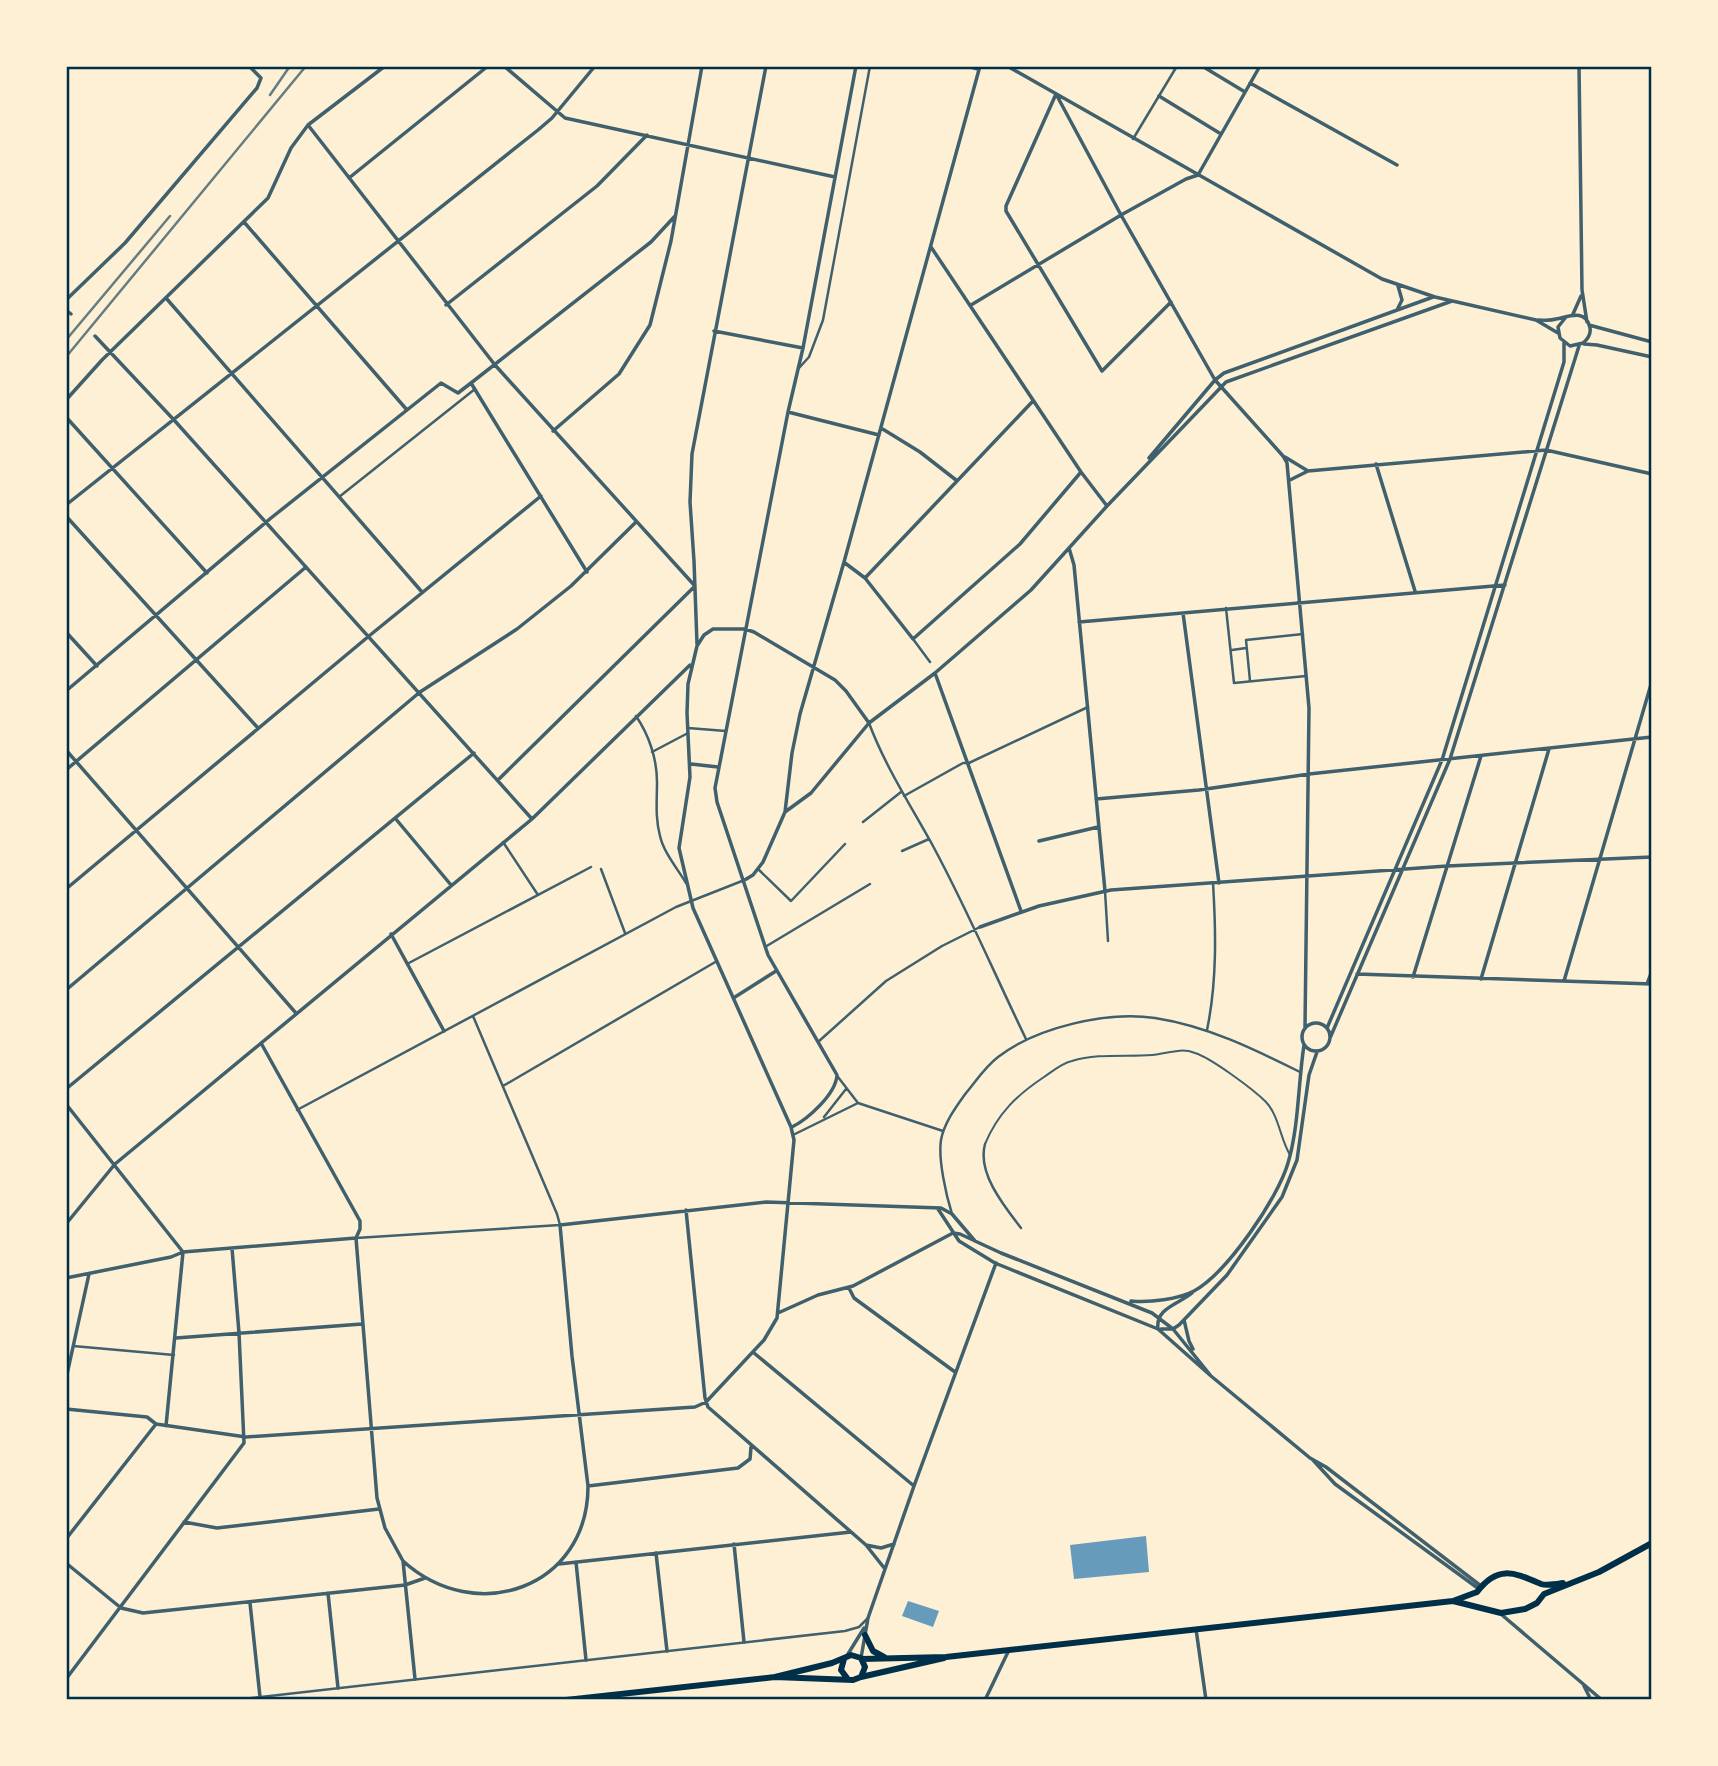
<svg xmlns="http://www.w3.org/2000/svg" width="1718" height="1766" font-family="'Archivo Narrow',sans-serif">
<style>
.water{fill:#669bbc}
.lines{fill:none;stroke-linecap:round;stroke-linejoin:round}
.service{stroke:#3f606c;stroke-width:2}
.pedestrian{stroke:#3f606c;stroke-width:2.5}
.minor{stroke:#3f606c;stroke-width:3.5}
.primary{stroke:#003049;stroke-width:6}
.rail{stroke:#657d81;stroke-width:2.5}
.neatline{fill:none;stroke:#003049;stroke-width:2.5}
</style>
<rect width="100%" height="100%" fill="#fdf0d5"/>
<path class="water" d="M1146,1536L1149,1572L1074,1579L1070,1545Z
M908,1601L939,1611L933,1627L902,1616Z"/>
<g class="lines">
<path class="service" d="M985,1144C998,1113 1017,1095 1044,1077C1053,1071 1062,1063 1072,1061C1098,1053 1126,1057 1152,1055C1167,1054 1180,1047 1195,1053C1211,1058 1253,1089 1266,1102C1279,1116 1280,1138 1290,1155"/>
<path class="pedestrian" d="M1133,139L1177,66
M799,368L809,357L823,320L870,66
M339,497L475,389
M1226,608L1234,683L1306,676
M913,639L930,662
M1232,650L1246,648
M1250,681L1246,640L1303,634
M636,716C649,735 657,759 657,782C657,801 655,817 660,836C664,853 677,868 686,883
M869,723C885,766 911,806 933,846C967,909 995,975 1026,1039
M688,728L726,731
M652,752L688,733
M904,796L963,763H969L1088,707
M863,822L901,792
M503,842L538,895
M902,851L929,839
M601,869L625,933
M758,869L791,901L845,844
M1105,891L1108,941
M765,947L870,884
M407,964L591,867
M1207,1030C1217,982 1216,932 1213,883
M818,1042L886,981L942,946L980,927
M838,1077L858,1103L943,1131
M503,1086L717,961
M297,1110L676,907L742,881
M824,1117L846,1089
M793,1135L858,1103
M985,1144C977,1173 1004,1206 1021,1228
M952,1214C946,1195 938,1159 941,1140C944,1123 956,1107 966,1093C976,1081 985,1067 998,1057C1037,1027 1107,1011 1155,1018C1207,1026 1254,1049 1300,1072
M356,1238L560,1225L557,1214L473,1016
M73,1346L174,1355
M234,1700L845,1631L859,1627L868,1618"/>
<path class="minor" d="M504,66L565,118L835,177
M967,66L978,69
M1007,66L1382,279L1435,297L1536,320L1558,333
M1202,66L1245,92
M1579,66L1582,290L1587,322
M1250,83L1397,165
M1056,94L1121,215L1215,380L1283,456L1287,463L1309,708L1305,1027
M1056,94L1006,206V211L1102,371L1171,302
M1159,96L1221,134
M308,125L495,365L695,586
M349,178L488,66
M244,222L407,410
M931,247L1081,472L1107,506
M166,298L422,592
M66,300L125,243L257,88L261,78L249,66
M446,305L597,186L647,135
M971,305L1121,215L1186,179L1198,175L1260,66
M66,310L71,314
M1397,310L1402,300L1398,286
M1573,314L1581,296
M1538,320C1544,320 1550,321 1556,319C1568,317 1586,308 1590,328C1591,334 1588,339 1583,343L1570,346L1560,338L1558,327L1566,317
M1589,325L1652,342
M714,331L803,348
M95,336L174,420L532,819
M1584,344L1597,345L1652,357
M471,383L587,572
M66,400L102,360L268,198L291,148L308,125L385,66
M788,412L879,435
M66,417L207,573
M881,428L920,452L956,480
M553,431L619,374L650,325L671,241L702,66
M1285,457L1308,471
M1149,458L1215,380L1224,373L1433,297
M1376,464L1415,591
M1290,480L1308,471L1546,450L1652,474
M66,505L538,130L552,118L595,66
M66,516L258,728
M1069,548L1074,565L1105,891
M845,563L865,578L913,639L1020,544L1081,472
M865,578L1033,401
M1183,613L1219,883
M1079,622L1505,585
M66,632L97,666
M697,644L694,561L690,502L692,454L766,66
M935,673L1021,911
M66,691L271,518L441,383L458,393L471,383L651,242L675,216
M66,750L295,1012
M691,764L718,767
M66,770L306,567
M498,780L695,586
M1096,799L1199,790L1309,774L1652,737
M785,812L811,793L869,723L935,673L1031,590L1107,506L1226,382L1452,301
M395,818L451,885
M1039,841L1098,827
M743,881L753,875L763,862L785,812L792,753L800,714L844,562L980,66
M66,889L369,636L541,496
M980,927L1039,906L1111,890L1447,866L1652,857
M391,934L444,1031
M1357,974L1652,984
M1413,977L1481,756
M1481,979L1549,749
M1564,981L1652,681
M1647,984L1652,971
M66,990L420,692L517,629L571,586L636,522
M735,997L776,971
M1302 1037a14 14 0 1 1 28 0a14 14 0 1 1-28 0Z
M1327,1028L1442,760L1564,362V343
M1330,1038L1450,759L1579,346
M261,1043L360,1221V1229L356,1238L377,1498L385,1528L403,1561L415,1679
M66,1089L474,753
M66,1104L183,1252L166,1426
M792,1127C808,1119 836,1094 837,1075L768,955L717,802L715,788L788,412L803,348L856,66
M938,1209L959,1241L995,1263L1158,1329L1211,1376L1310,1458L1326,1467L1481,1586
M686,1210L705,1398L708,1407L866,1545L885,1569
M66,1224L115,1164L532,819L690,665
M66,1278L171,1257L183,1252L356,1238
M849,1288L854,1298L955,1372
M1131,1301C1149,1303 1179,1299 1194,1291C1227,1273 1278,1198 1288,1163C1299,1126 1298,1084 1304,1045
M778,1313L818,1295L853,1286L953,1233L960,1234L973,1240
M1184,1320L1189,1341L1193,1349
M1158,1329C1155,1308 1179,1304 1192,1293
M1161,1329H1173L1179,1325L1227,1275L1282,1197L1297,1160L1309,1075L1317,1052
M176,1338L362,1324
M754,1353L914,1486
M66,1379L89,1274
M66,1409L147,1417L156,1424L246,1437L695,1407L706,1402L764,1340L777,1318L794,1140L791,1127L693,908L679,848L690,777L687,713L688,684L697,646L704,635L713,629H745L754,632L835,680L846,691L869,723
M1312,1459L1335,1484L1479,1589
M588,1486L738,1468L750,1459L751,1447
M184,1522L217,1528L379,1509
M66,1539L156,1424
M734,1544L744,1642
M866,1545L881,1548L894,1544
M656,1553L667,1651
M403,1561C476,1627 588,1588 588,1486L572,1356L560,1225L766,1202L941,1208L952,1214L975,1241L1001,1253L1152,1313L1173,1329L1211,1376
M576,1562L586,1660
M66,1563L121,1608L143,1613L405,1585L425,1578
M559,1564L851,1532
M328,1593L338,1688
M250,1603L260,1697
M1502,1615L1602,1700
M1196,1629L1206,1700
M848,1654L864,1628
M861,1658L868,1618L914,1486L996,1263
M66,1679L244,1443L239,1333L232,1248
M1584,1686L1591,1700
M985,1700L1008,1652"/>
<path class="primary" d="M1477,1592C1498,1564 1515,1573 1541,1584C1547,1586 1557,1584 1563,1583
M1453,1601L1501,1613L1525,1609L1537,1603L1544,1594L1599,1572L1652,1543
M865,1635L873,1651L884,1657
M844,1659L841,1670L847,1678
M862,1659L946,1657L1453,1601L1477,1592
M861,1677L944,1658
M566,1700L775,1677L853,1680L861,1677L865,1667L861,1658L851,1655L832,1663L775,1677"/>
<path class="rail" d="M270,95L290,66
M66,340L170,216
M66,357L306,66"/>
</g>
<rect width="1718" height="1766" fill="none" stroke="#fdf0d5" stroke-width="136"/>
<rect x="68" y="68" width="1582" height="1630" class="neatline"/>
</svg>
